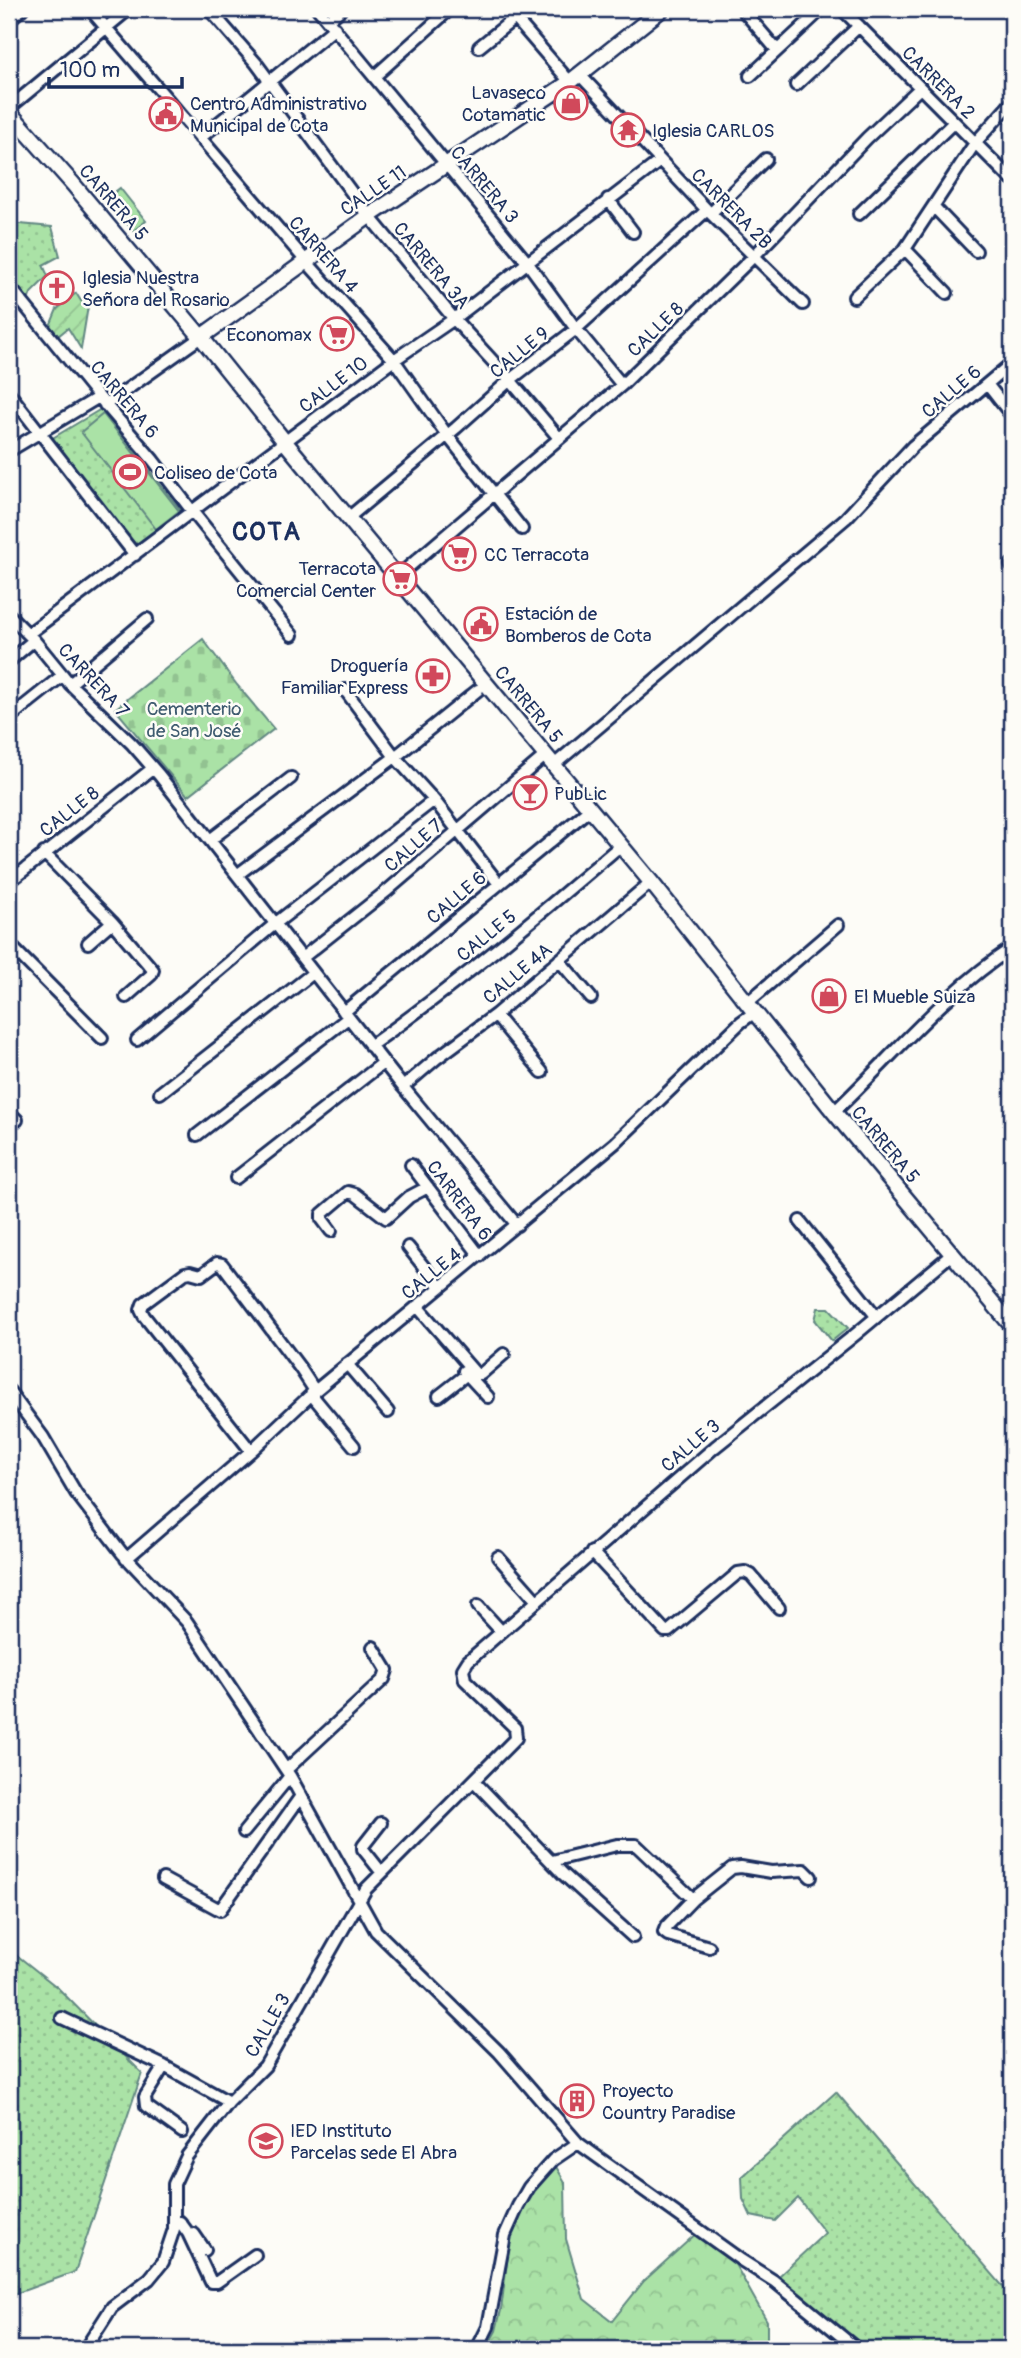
<svg xmlns="http://www.w3.org/2000/svg" width="1021" height="2358" font-family="Pangolin,sans-serif">
<style>
.grass{fill:url(#grass-dots);stroke:#628882;stroke-width:2}
.forest{fill:url(#forest-crowns);stroke:#628882;stroke-width:2}
.cemetery{fill:url(#cemetery-stones);stroke:#628882;stroke-width:2}
.garden{fill:url(#garden-furrows);stroke:#628882;stroke-width:2}
.pitch{fill:#aae2a6;stroke:#628882;stroke-width:2}
.lines{fill:none;stroke-linecap:round;stroke-linejoin:round}
.minor-casing{stroke:#1b2f5e;stroke-width:16}
.secondary-casing{stroke:#1b2f5e;stroke-width:19}
.minor{stroke:#fdfcf7;stroke-width:10}
.secondary{stroke:#fdfcf7;stroke-width:14}
.labels{text-anchor:middle;stroke-width:5;stroke-linejoin:round;paint-order:stroke}
.street-label{font-size:19px;fill:#1b2f5e;stroke:#fdfcf7}
.poi-label{font-size:19px;fill:#1b2f5e;stroke:#fdfcf7;text-anchor:start}
.park-label{font-size:19px;fill:#3f5c70;stroke:#fdfcf7}
.district-label{font-size:26px;font-weight:bold;letter-spacing:2px;fill:#1b2f5e;stroke:#fdfcf7}
</style>
<defs>
<pattern id="grass-dots" width="8" height="8" patternUnits="userSpaceOnUse" patternTransform="scale(1.75)"><rect width="8" height="8" fill="#aae2a6"/><path d="M2 2h.1M6 6h.1" fill="none" stroke="#92c291" stroke-width="1.8" stroke-linecap="round"/></pattern>
<pattern id="forest-crowns" width="20" height="18" patternUnits="userSpaceOnUse" patternTransform="scale(1.75)"><rect width="20" height="18" fill="#aae2a6"/><path d="M2 6a3 3 0 1 1 6 0M12 15a3 3 0 1 1 6 0" fill="none" stroke="#92c291"/></pattern>
<pattern id="cemetery-stones" width="16" height="16" patternUnits="userSpaceOnUse" patternTransform="scale(1.75)"><rect width="16" height="16" fill="#aae2a6"/><path d="M2 7V4a2 2 0 0 1 4 0v3zM10 15v-3a2 2 0 0 1 4 0v3z" fill="#92c291"/></pattern>
<pattern id="garden-furrows" width="10" height="10" patternUnits="userSpaceOnUse" patternTransform="scale(1.75)"><rect width="10" height="10" fill="#aae2a6"/><path d="M-1 1l2-2M0 10L10 0M9 11l2-2" fill="none" stroke="#92c291"/></pattern>
</defs>
<rect width="100%" height="100%" fill="#fdfcf7"/>
<filter id="ink" filterUnits="userSpaceOnUse"><feTurbulence type="fractalNoise" baseFrequency=".0143" numOctaves="2"/><feDisplacementMap in="SourceGraphic" scale="14" xChannelSelector="R" yChannelSelector="G"/><feConvolveMatrix kernelMatrix="1 2 1 2 8 2 1 2 1" color-interpolation-filters="sRGB"/></filter>
<g filter="url(#ink)">
<path class="grass" d="M9,223L52,227L60,256L43,265L48,276L31,293L28,301L9,276Z
M101,409L182,512L134,546L51,439Z
M818,1308H829L848,1328L832,1341L815,1320Z
M9,1949L58,1988L142,2073L75,2272L9,2296Z
M836,2092L1012,2297V2349H860L779,2276L825,2233L798,2198L775,2221L751,2216L743,2199L742,2177Z"/>
<path class="forest" d="M555,2165L565,2182L566,2239L584,2299L612,2321L644,2281L700,2230L732,2259L767,2321V2349H486L496,2331L501,2310L510,2238L520,2208L530,2188Z"/>
<path class="cemetery" d="M203,639L237,685L274,729L188,796L115,709Z"/>
<path class="garden" d="M76,293L81,301L90,294L81,349L68,328L58,336L50,326L57,309Z"/>
<path class="pitch" d="M120,188L146,221L133,231L107,198Z
M103,414L179,511L156,529L81,432Z"/>
<g class="lines">
<defs>
<path id="minor" d="M90,9L305,260L394,360L447,435L522,529
M209,9L256,63L369,216L454,319L510,380L559,438
M318,9L527,262L576,329L622,385
M510,9L515,18L570,82
M742,9L776,49
M842,9L1012,180
M9,20L22,9
M329,20L341,9
M479,47L515,18
M580,75L707,210L803,304
M375,76L450,9
M750,76L822,9
M796,85L859,26
M9,108L129,9
M200,138L335,28
M608,199L633,232
M934,207L976,251
M712,212L766,159
M859,214L954,122
M905,249L947,293
M9,286L99,397L153,460L192,511L292,635
M854,297L905,249L975,143L1012,102
M987,384L1012,416
M9,393L135,555
M105,405L201,337
M9,451L99,397
M348,518L456,428L510,380L576,329L707,210
M1011,565L1012,564
M398,576L622,385L755,255L867,138L920,88
M9,615L34,640L70,684L132,744L159,775L403,1087L517,1225
M28,634L394,360L454,319L660,161
M9,661L34,640
M70,684L147,619
M345,690L395,757L434,800L499,884
M9,718L63,675
M554,765L846,518L913,446L1012,363
M210,840L291,778
M44,853L112,922L153,970L151,975L126,997
M237,875L395,757L478,690
M9,882L152,769
M88,943L112,922
M9,944L102,1038
M302,958L388,890L546,755
M559,960L591,998
M747,1003L838,925
M344,1012L590,809
M495,1015L542,1072
M137,1040L276,923L434,800
M370,1046C458,984 539,915 621,845
M403,1087L437,1058L495,1015L651,882
M160,1093L313,973
M9,1112L17,1120
M834,1112C891,1058 947,990 1012,948
M197,1135L348,1018
M411,1165L480,1256
M236,1178L383,1063
M800,1221L876,1316
M331,1231L322,1219V1214L348,1192L355,1194L386,1218L409,1197L428,1187
M408,1247L440,1287
M417,1306L476,1374H481L504,1354
M347,1364L388,1412
M464,1371L488,1397
M9,1391L43,1437L76,1493L122,1553L187,1622L290,1776L376,1931L499,2052L578,2143L741,2260L774,2281L857,2349
M311,1394L354,1446
M439,1396L467,1374
M251,1451L144,1316L141,1310L143,1304L185,1273L190,1272L201,1275L217,1263L222,1264L300,1368L315,1391
M592,1552L665,1631H669L738,1573L745,1572L751,1575L779,1608
M498,1557L536,1600
M126,1559L251,1451L315,1391L615,1143L741,1022L755,1012
M478,1606L501,1631
M286,1770L384,1679L387,1670L373,1647
M474,1781L563,1874L633,1937
M381,1823L363,1846V1849L382,1873
M244,1832L290,1776
M552,1861L617,1845H636L693,1899
M163,1879L220,1910L301,1796
M709,1947L668,1935L664,1932L666,1927L693,1899L732,1868L741,1867L771,1872L804,1870L811,1877
M62,2018L164,2066L229,2102
M164,2066L145,2097L146,2106L182,2132
M180,2222L188,2233L211,2282H217L255,2255
M194,2234L205,2250
M85,2349L112,2307L149,2279L163,2262L174,2229V2184L187,2156L229,2102L265,2066L366,1889L516,1738L515,1728L465,1680L463,1669L468,1661L715,1447L856,1334L952,1254
M477,2349L488,2327L505,2235L518,2206L529,2187L553,2160L578,2143"/>
<path id="secondary" d="M9,112L73,184L201,337L285,442L651,882L834,1112L1012,1326
M201,337L369,216L570,82L662,9"/>
</defs>
<use href="#minor" class="minor-casing"/>
<use href="#secondary" class="secondary-casing"/>
<use href="#minor" class="minor"/>
<use href="#secondary" class="secondary"/>
</g>
</g>
<defs>
<symbol id="shop-ring" viewBox="-11 -11 22 22"><circle r="9.5" fill="#fdfcf7" stroke="#d1495b" stroke-width="1.5"/><path d="M-5-2.5h2.3a2.7 3.5 0 0 1 5.4 0H5L5.5 6h-11ZM-1.5-2.5h3a1.5 2.3 0 0 0-3 0Z" fill="#d1495b"/></symbol>
<symbol id="civic-ring" viewBox="-11 -11 22 22"><circle r="9.5" fill="#fdfcf7" stroke="#d1495b" stroke-width="1.5"/><path d="M-.6-6.5H3V-4.5H.6V-3L4-1V1h2V6H-6V1h2V-1L-.6-3ZM-1.2 2.5V6h2.4V2.5Z" fill="#d1495b"/></symbol>
<symbol id="temple-ring" viewBox="-11 -11 22 22"><circle r="9.5" fill="#fdfcf7" stroke="#d1495b" stroke-width="1.5"/><path d="M0-6L5-2H3V0L6.5 2.5H4V6H1.5V3h-3V6H-4V2.5H-6.5L-3 0V-2H-5Z" fill="#d1495b"/></symbol>
<symbol id="church-ring" viewBox="-11 -11 22 22"><circle r="9.5" fill="#fdfcf7" stroke="#d1495b" stroke-width="1.5"/><path d="M-1.2-6h2.4v3.5h3.3v2.4h-3.3V6h-2.4V-.1h-3.3v-2.4h3.3Z" fill="#d1495b"/></symbol>
<symbol id="supermarket-ring" viewBox="-11 -11 22 22"><circle r="9.5" fill="#fdfcf7" stroke="#d1495b" stroke-width="1.5"/><path d="M-6-5.5h2.5l.6 2H6L4.5 2H-2.5L-4.4-4H-6ZM-1.5 3.2a1.3 1.3 0 1 0 .1 0ZM3 3.2a1.3 1.3 0 1 0 .1 0Z" fill="#d1495b"/></symbol>
<symbol id="stadium-ring" viewBox="-11 -11 22 22"><circle r="9.5" fill="#fdfcf7" stroke="#d1495b" stroke-width="1.5"/><path d="M0-5a6.5 5 0 1 0 0 10a6.5 5 0 1 0 0-10ZM-3.5-1.8h7v3.6h-7Z" fill="#d1495b"/></symbol>
<symbol id="pharmacy-ring" viewBox="-11 -11 22 22"><circle r="9.5" fill="#fdfcf7" stroke="#d1495b" stroke-width="1.5"/><path d="M-2-6h4v4h4v4h-4v4h-4v-4h-4v-4h4Z" fill="#d1495b"/></symbol>
<symbol id="bar-ring" viewBox="-11 -11 22 22"><circle r="9.5" fill="#fdfcf7" stroke="#d1495b" stroke-width="1.5"/><path d="M-6-5H6L.8 .8V4.5H3.5V6h-7V4.5H-.8V.8Z" fill="#d1495b"/></symbol>
<symbol id="building-ring" viewBox="-11 -11 22 22"><circle r="9.5" fill="#fdfcf7" stroke="#d1495b" stroke-width="1.5"/><path d="M-4-6H4V6H1V3H-1V6H-4ZM-2.5-4.3h1.7v1.8h-1.7ZM.8-4.3h1.7v1.8H.8ZM-2.5-1h1.7V.8h-1.7ZM.8-1h1.7V.8H.8Z" fill="#d1495b"/></symbol>
<symbol id="school-ring" viewBox="-11 -11 22 22"><circle r="9.5" fill="#fdfcf7" stroke="#d1495b" stroke-width="1.5"/><path d="M0-5L7-2L0 1L-7-2ZM-4 1L0 2.5L4 1V4Q0 6-4 4Z" fill="#d1495b"/></symbol>
</defs>
<g fill-rule="evenodd">
<use href="#shop-ring" x="552" y="84" width="38" height="38"/>
<use href="#civic-ring" x="147" y="95" width="38" height="38"/>
<use href="#temple-ring" x="609" y="111" width="38" height="38"/>
<use href="#church-ring" x="38" y="269" width="38" height="38"/>
<use href="#supermarket-ring" x="318" y="315" width="38" height="38"/>
<use href="#stadium-ring" x="111" y="453" width="38" height="38"/>
<use href="#supermarket-ring" x="440" y="535" width="38" height="38"/>
<use href="#supermarket-ring" x="381" y="560" width="38" height="38"/>
<use href="#civic-ring" x="462" y="605" width="38" height="38"/>
<use href="#pharmacy-ring" x="414" y="657" width="38" height="38"/>
<use href="#bar-ring" x="511" y="774" width="38" height="38"/>
<use href="#shop-ring" x="810" y="977" width="38" height="38"/>
<use href="#building-ring" x="558" y="2082" width="38" height="38"/>
<use href="#school-ring" x="247" y="2122" width="38" height="38"/>
</g>
<g class="labels">
<g class="street-label">
<text transform="translate(939 82) rotate(45)" y="7">CARRERA 2</text>
<text transform="translate(485 184) rotate(50)" y="7">CARRERA 3</text>
<text transform="translate(373 190) rotate(-34)" y="7">CALLE 11</text>
<text transform="translate(114 202) rotate(49)" y="7">CARRERA 5</text>
<text transform="translate(732 208) rotate(45)" y="7">CARRERA 2B</text>
<text transform="translate(324 254) rotate(49)" y="7">CARRERA 4</text>
<text transform="translate(432 265) rotate(50)" y="7">CARRERA 3A</text>
<text transform="translate(655 329) rotate(-44)" y="7">CALLE 8</text>
<text transform="translate(519 352) rotate(-39)" y="7">CALLE 9</text>
<text transform="translate(333 384) rotate(-37)" y="7">CALLE 10</text>
<text transform="translate(951 391) rotate(-40)" y="7">CALLE 6</text>
<text transform="translate(125 399) rotate(50)" y="7">CARRERA 6</text>
<text transform="translate(94 680) rotate(47)" y="7">CARRERA 7</text>
<text transform="translate(529 704) rotate(50)" y="7">CARRERA 5</text>
<text transform="translate(69 811) rotate(-38)" y="7">CALLE 8</text>
<text transform="translate(413 845) rotate(-41)" y="7">CALLE 7</text>
<text transform="translate(456 897) rotate(-40)" y="7">CALLE 6</text>
<text transform="translate(486 935) rotate(-39)" y="7">CALLE 5</text>
<text transform="translate(517 973) rotate(-40)" y="7">CALLE 4A</text>
<text transform="translate(886 1144) rotate(50)" y="7">CARRERA 5</text>
<text transform="translate(460 1200) rotate(53)" y="7">CARRERA 6</text>
<text transform="translate(431 1273) rotate(-39)" y="7">CALLE 4</text>
<text transform="translate(690 1445) rotate(-40)" y="7">CALLE 3</text>
<text transform="translate(267 2025) rotate(-60)" y="7">CALLE 3</text>
</g>
<g class="poi-label">
<text x="546" y="99" text-anchor="end">Lavaseco<tspan x="546" dy="22">Cotamatic</tspan></text>
<text x="190" y="110">Centro Administrativo<tspan x="190" dy="22">Municipal de Cota</tspan></text>
<text x="652" y="137">Iglesia CARLOS</text>
<text x="82" y="284">Iglesia Nuestra<tspan x="82" dy="22">Señora del Rosario</tspan></text>
<text x="312" y="341" text-anchor="end">Economax</text>
<text x="154" y="479">Coliseo de Cota</text>
<text x="484" y="561">CC Terracota</text>
<text x="376" y="575" text-anchor="end">Terracota<tspan x="376" dy="22">Comercial Center</tspan></text>
<text x="505" y="620">Estación de<tspan x="505" dy="22">Bomberos de Cota</tspan></text>
<text x="408" y="672" text-anchor="end">Droguería<tspan x="408" dy="22">Familiar Express</tspan></text>
<text x="554" y="800">PubLic</text>
<text x="854" y="1003">El Mueble Suiza</text>
<text x="602" y="2097">Proyecto<tspan x="602" dy="22">Country Paradise</tspan></text>
<text x="290" y="2137">IED Instituto<tspan x="290" dy="22">Parcelas sede El Abra</tspan></text>
</g>
<g class="park-label">
<text x="194" y="715">Cementerio<tspan x="194" dy="22">de San José</tspan></text>
</g>
<g class="district-label">
<text x="267" y="540">COTA</text>
</g>
</g>
<rect width="1021" height="2358" fill="none" stroke="#fdfcf7" stroke-width="35"/>
<rect x="18" y="18" width="986" height="2323" fill="none" stroke="#1b2f5e" stroke-width="2.5" filter="url(#ink)"/>
<path d="M49 77v10h133v-10" fill="none" stroke="#1b2f5e" stroke-width="3.5"/>
<text x="60" y="77" font-size="21" fill="#1b2f5e" stroke="#fdfcf7" stroke-width="5" paint-order="stroke">100 m</text>
</svg>
